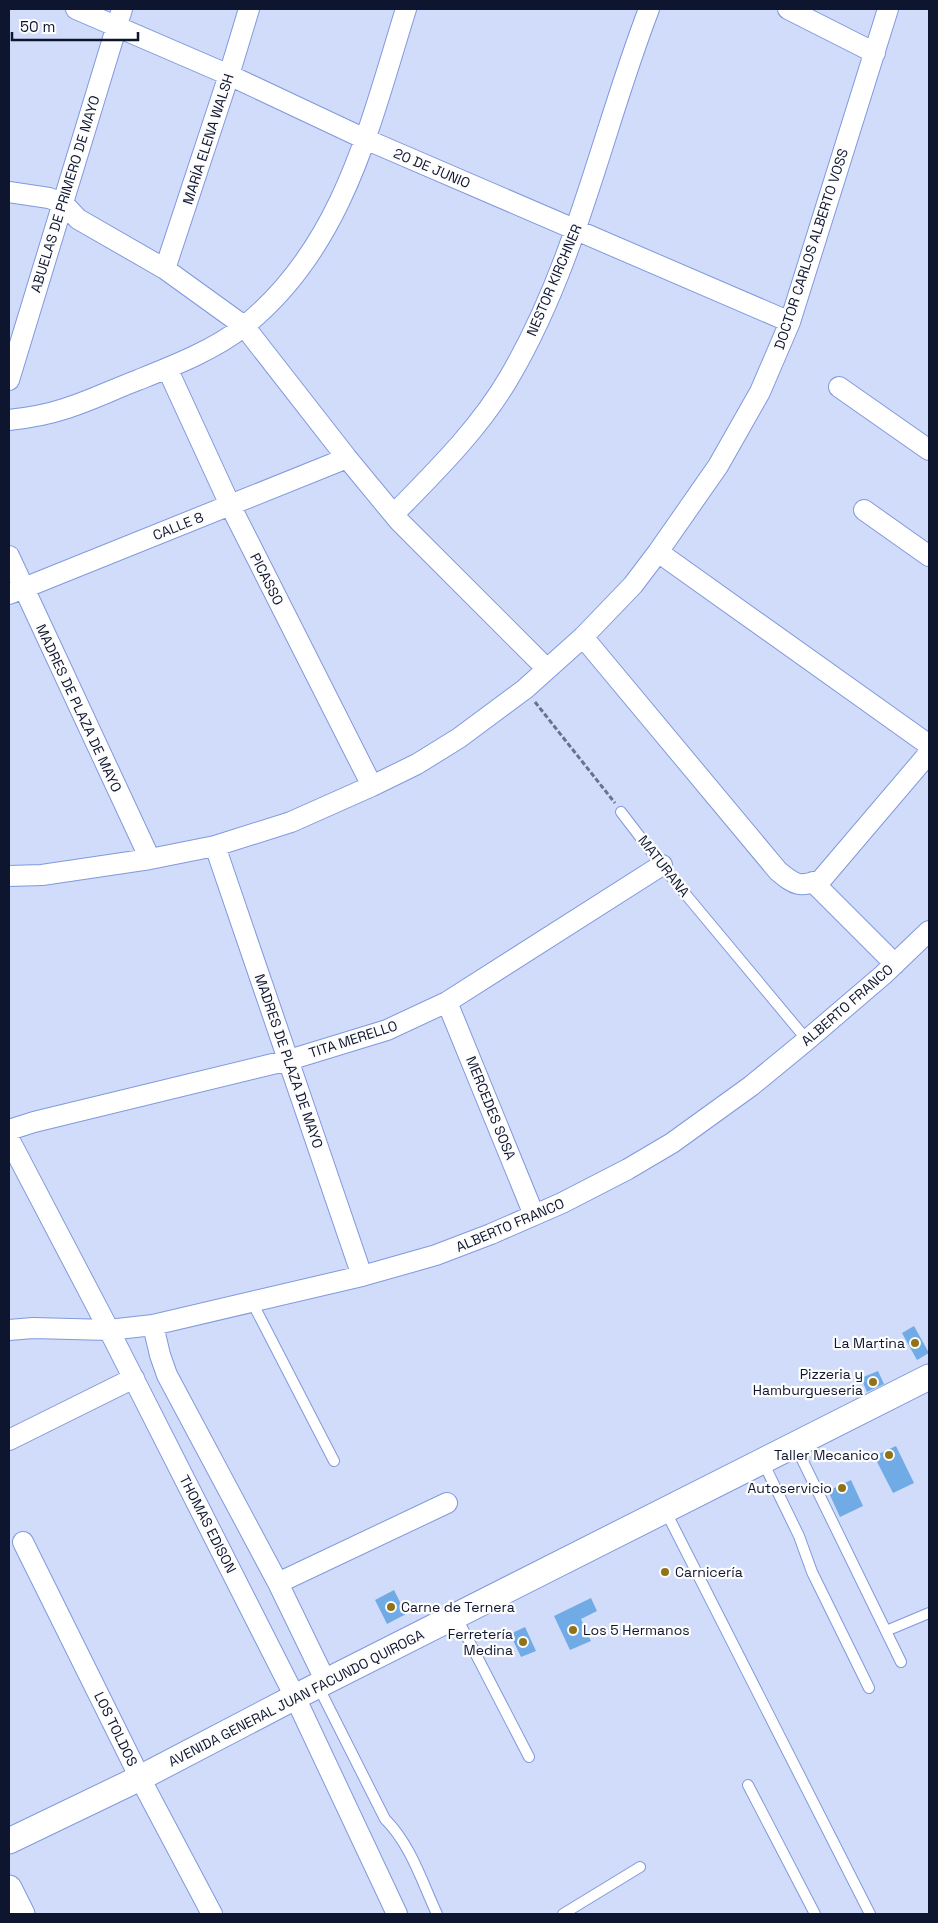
<svg xmlns="http://www.w3.org/2000/svg" width="938" height="1923" font-family="'Space Grotesk',sans-serif">
<style>
.building{fill:#71abe5}
.lines{fill:none;stroke-linecap:round;stroke-linejoin:round}
.service-casing{stroke:#8199dd;stroke-width:12}
.minor-casing{stroke:#8199dd;stroke-width:22}
.tertiary-casing{stroke:#8199dd;stroke-width:27}
.path{stroke:#68728d;stroke-width:3;stroke-dasharray:5 2.5;stroke-linecap:butt}
.service{stroke:#fff;stroke-width:10}
.minor{stroke:#fff;stroke-width:20}
.tertiary{stroke:#fff;stroke-width:25}
.poi-dot{fill:#907218;stroke:#fdfdfd;stroke-width:2}
.labels{text-anchor:middle;stroke-width:4.5;stroke-linejoin:round;paint-order:stroke}
.street-label{font-size:14px;fill:#0e162f;stroke:#fdfdfd}
.poi-label{font-size:14px;fill:#0e162f;stroke:#fdfdfd;text-anchor:end}
</style>
<rect width="100%" height="100%" fill="#d0dcf9"/>
<path class="building" d="M914,1326L929,1353L917,1360L902,1333Z
M878,1371L884,1384L867,1392L861,1378Z
M896,1446L914,1483L893,1493L874,1456Z
M851,1480L863,1506L840,1517L828,1491Z
M394,1590L406,1614L387,1624L375,1600Z
M591,1598L597,1611L581,1619L591,1641L570,1650L554,1616Z
M525,1627L536,1651L521,1657L510,1634Z"/>
<g class="lines">
<defs>
<path id="service" d="M621,812L667,872L807,1040
M252,1302L334,1461
M795,1445L901,1662
M763,1462L799,1536L812,1572L869,1688
M665,1510L870,1914
M456,1616L529,1757
M886,1631L929,1613
M318,1686L385,1819C411,1845 422,1882 437,1914
M748,1785L815,1914
M563,1914L640,1867"/>
<path id="minor" d="M76,9L229,75L365,139L790,322
M788,9L875,53
M9,192L49,198L63,203L78,219L165,269L244,326L347,458L399,521L547,669
M165,269L229,75L249,9
M167,368L230,505L372,786
M9,380L122,9
M839,387L929,450
M9,420C27,418 46,415 64,409C90,401 114,389 138,380C173,366 214,350 243,327C343,248 370,124 406,9
M864,510L929,556
M394,514C436,471 480,428 510,376C577,261 602,131 649,9
M658,552L929,745
M9,556L150,859
M9,594L347,458
M583,637L778,871C796,886 799,887 821,880L929,753
M215,846L362,1276
M9,876L42,875L150,859L215,846L291,822L372,786L417,764L459,738L525,689L583,637L633,585L658,552L718,466L760,392L790,322L888,9
M813,882L895,964
M447,1002L534,1215
M9,1130L34,1122L289,1060L387,1030L447,1002L662,865
M9,1139L109,1330L295,1697L397,1914
M153,1325L160,1355L167,1375L278,1583L326,1682
M9,1330L33,1328L109,1330L153,1325L362,1276L436,1255L491,1234L562,1203L628,1169L672,1143L751,1086L807,1040L883,975L929,931
M9,1440L134,1378
M23,1542L140,1778L212,1914
M278,1583L447,1503"/>
<path id="tertiary" d="M9,1841L140,1778L295,1697L929,1377
M9,1888L22,1914"/>
</defs>
<use href="#service" class="service-casing"/>
<use href="#minor" class="minor-casing"/>
<use href="#tertiary" class="tertiary-casing"/>
<path class="path" d="M535,702L615,803"/>
<use href="#service" class="service"/>
<use href="#minor" class="minor"/>
<use href="#tertiary" class="tertiary"/>
</g>
<g class="poi-dot">
<circle cx="915" cy="1343" r="5"/>
<circle cx="873" cy="1382" r="5"/>
<circle cx="889" cy="1455" r="5"/>
<circle cx="842" cy="1488" r="5"/>
<circle cx="665" cy="1572" r="5"/>
<circle cx="391" cy="1607" r="5"/>
<circle cx="573" cy="1630" r="5"/>
<circle cx="523" cy="1642" r="5"/>
</g>
<g class="labels">
<g class="street-label">
<text transform="translate(208 139) rotate(-72)" y="5">MARÍA ELENA WALSH</text>
<text transform="translate(432 168) rotate(23)" y="5">20 DE JUNIO</text>
<text transform="translate(65 194) rotate(-73)" y="5">ABUELAS DE PRIMERO DE MAYO</text>
<text transform="translate(811 249) rotate(-72)" y="5">DOCTOR CARLOS ALBERTO VOSS</text>
<text transform="translate(554 280) rotate(-67)" y="5">NESTOR KIRCHNER</text>
<text transform="translate(178 526) rotate(-22)" y="5">CALLE 8</text>
<text transform="translate(267 579) rotate(63)" y="5">PICASSO</text>
<text transform="translate(79 708) rotate(65)" y="5">MADRES DE PLAZA DE MAYO</text>
<text transform="translate(664 866) rotate(52)" y="5">MATURANA</text>
<text transform="translate(847 1005) rotate(-41)" y="5">ALBERTO FRANCO</text>
<text transform="translate(353 1039) rotate(-18)" y="5">TITA MERELLO</text>
<text transform="translate(289 1061) rotate(71)" y="5">MADRES DE PLAZA DE MAYO</text>
<text transform="translate(491 1108) rotate(68)" y="5">MERCEDES SOSA</text>
<text transform="translate(510 1225) rotate(-23)" y="5">ALBERTO FRANCO</text>
<text transform="translate(208 1524) rotate(63)" y="5">THOMAS EDISON</text>
<text transform="translate(296 1698) rotate(-27)" y="5">AVENIDA GENERAL JUAN FACUNDO QUIROGA</text>
<text transform="translate(116 1729) rotate(64)" y="5">LOS TOLDOS</text>
</g>
<g class="poi-label">
<text x="905" y="1348">La Martina</text>
<text x="863" y="1379">Pizzeria y<tspan x="863" dy="16">Hamburgueseria</tspan></text>
<text x="879" y="1460">Taller Mecanico</text>
<text x="832" y="1493">Autoservicio</text>
<text x="675" y="1577" text-anchor="start">Carnicería</text>
<text x="401" y="1612" text-anchor="start">Carne de Ternera</text>
<text x="583" y="1635" text-anchor="start">Los 5 Hermanos</text>
<text x="513" y="1639">Ferretería<tspan x="513" dy="16">Medina</tspan></text>
</g>
</g>
<rect width="938" height="1923" fill="none" stroke="#0e162f" stroke-width="20"/>
<path d="M12 32v8h126v-8" fill="none" stroke="#0e162f" stroke-width="2.5"/>
<text x="20" y="32" font-size="15" fill="#0e162f" stroke="#fdfdfd" stroke-width="4" paint-order="stroke">50 m</text>
</svg>
